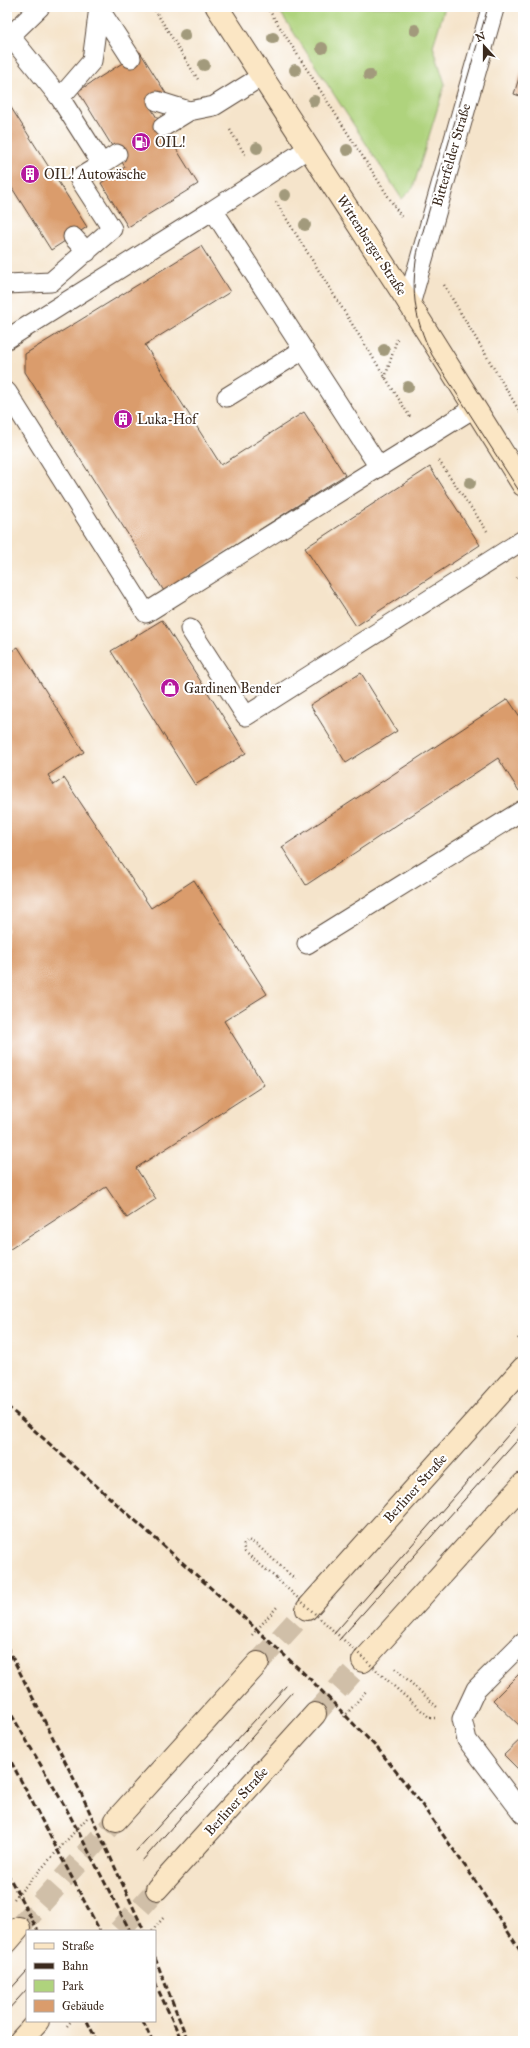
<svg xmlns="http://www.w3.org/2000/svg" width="530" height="2048" font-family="'IM FELL Great Primer',serif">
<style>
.green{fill:#afd37d;stroke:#757e4e}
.building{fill:#da9c6c}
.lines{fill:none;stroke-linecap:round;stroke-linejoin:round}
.secondary-tunnel{stroke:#d0bfa8;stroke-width:22;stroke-dasharray:22 11;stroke-linecap:butt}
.service-casing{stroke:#574638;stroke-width:21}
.minor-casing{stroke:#574638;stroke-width:24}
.secondary-casing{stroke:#574638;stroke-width:24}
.path{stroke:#574638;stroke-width:2.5;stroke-dasharray:1 3;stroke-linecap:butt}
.service{stroke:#fff;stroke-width:19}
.minor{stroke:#fff;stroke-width:22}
.secondary{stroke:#fbe6c4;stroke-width:22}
.tram{stroke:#3b2a1e;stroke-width:1}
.rail{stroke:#3b2a1e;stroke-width:3;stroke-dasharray:6 3;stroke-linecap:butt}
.path-bridge{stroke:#574638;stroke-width:2.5;stroke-dasharray:1 3;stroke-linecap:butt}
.tree{fill:#a29a7b}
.labels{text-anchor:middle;stroke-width:4;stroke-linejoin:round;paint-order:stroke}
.poi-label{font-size:14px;fill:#3b2a1e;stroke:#fff;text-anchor:start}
.street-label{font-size:14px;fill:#3b2a1e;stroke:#fff}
</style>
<rect width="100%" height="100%" fill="#fff"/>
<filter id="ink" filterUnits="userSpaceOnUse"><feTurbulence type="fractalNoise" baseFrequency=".025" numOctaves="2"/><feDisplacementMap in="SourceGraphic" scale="8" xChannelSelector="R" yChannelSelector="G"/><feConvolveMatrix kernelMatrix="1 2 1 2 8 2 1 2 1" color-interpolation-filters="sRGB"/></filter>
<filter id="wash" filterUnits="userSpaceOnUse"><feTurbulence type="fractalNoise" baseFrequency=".012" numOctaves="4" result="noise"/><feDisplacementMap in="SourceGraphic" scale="16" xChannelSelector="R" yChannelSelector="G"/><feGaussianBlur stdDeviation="0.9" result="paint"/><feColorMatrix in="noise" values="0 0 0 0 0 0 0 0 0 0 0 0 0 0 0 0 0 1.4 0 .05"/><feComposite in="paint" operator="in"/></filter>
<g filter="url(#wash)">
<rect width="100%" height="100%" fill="#f5e4cb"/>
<path class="green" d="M277,7H445L433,46L445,84L413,188L402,199Z"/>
<g id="blocks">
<path class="building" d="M140,52L167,95L149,105L198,184L128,227L101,183L125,167L78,91Z
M523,65V97L514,94Z
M10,106L87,227L51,250L7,180V168L12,165L7,156V108Z
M201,246L230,292L145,345L221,465L304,412L345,475L164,591L25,372V354Z
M430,467L480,545L356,626L305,548Z
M162,620L246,753L195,785L111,651Z
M18,647L84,752L48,775L54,785L64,778L151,908L194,880L267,994L224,1021L264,1085L136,1168L156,1199L127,1218L106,1187L7,1251V654Z
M361,673L397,731L346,763L310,705Z
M508,699L523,721V789L519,791L498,758L306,885L282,847Z
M523,1670V1729L493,1700Z
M523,1737V1774L504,1755Z"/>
</g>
</g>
<g filter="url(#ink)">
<use href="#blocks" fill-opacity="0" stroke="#574638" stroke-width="1"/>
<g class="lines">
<path class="secondary-tunnel" d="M258,1663L307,1609
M315,1714L363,1661
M19,1928L116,1820
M119,1931L157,1889"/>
<defs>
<path id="service" d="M98,7L131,58
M99,7L92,61L60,98L102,164L117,154
M10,36L60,98
M7,39L40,7
M157,101L189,111
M163,127L189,111L214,106L262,76
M309,148L213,210L379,467L474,408
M73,237L87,252
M7,284L51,282L112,229L79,178L102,164
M7,339L213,210
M7,392L146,613L379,467
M227,397L303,350
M190,629L246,716L523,540
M307,944L523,810
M523,1642L476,1689L462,1719L467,1740L523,1814"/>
<path id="minor" d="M409,303L493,7"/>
<path id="secondary" d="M217,7L409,303L523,485
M307,1609L523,1368
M363,1661L523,1484
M116,1820L258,1663
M157,1889L315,1714
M7,1942L19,1928
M20,2041L38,2021"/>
</defs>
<use href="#service" class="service-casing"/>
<use href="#minor" class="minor-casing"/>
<use href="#secondary" class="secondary-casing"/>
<path class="path" d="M153,7L199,81
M267,7L402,218
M230,130L246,156
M276,202L410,417
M444,285L523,417
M385,378L397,339
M439,461L487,531
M517,577L523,586
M518,1339L523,1333
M276,1578L245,1552L243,1545L248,1540L256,1544L295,1579
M252,1635L278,1606
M395,1668L438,1708
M397,1689L430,1718H435
M344,1717L367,1690
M14,1899L87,1818
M152,1931L164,1917
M67,2026L71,2021"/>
<use href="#service" class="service"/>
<use href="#minor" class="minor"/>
<use href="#secondary" class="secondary"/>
<path class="tram" d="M488,7L419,245C410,286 413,317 432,355L523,497
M334,1634L523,1418
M339,1640L523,1434
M136,1851L286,1686
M142,1861L292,1692
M7,1993L27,1971
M7,2011L27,1989"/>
<path class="rail" d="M7,1406L241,1615L311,1680L379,1750L417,1798L472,1876L523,1955
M7,1647L81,1793L144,1931
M7,1707L67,1810L130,1931
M7,1754L100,1931
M7,1873L38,1931
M155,1958L188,2041
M155,1983L182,2041
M87,2021L97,2041
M143,2021L152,2041"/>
<path class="path-bridge" d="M276,1578L397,1689"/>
</g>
<g class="tree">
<circle cx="415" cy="30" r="6"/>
<circle cx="185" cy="35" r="6"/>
<circle cx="273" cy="38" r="6"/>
<circle cx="322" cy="48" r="6"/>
<circle cx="204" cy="65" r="6"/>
<circle cx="295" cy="70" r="6"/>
<circle cx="369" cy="75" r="6"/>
<circle cx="314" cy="101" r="6"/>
<circle cx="257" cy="148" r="6"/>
<circle cx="347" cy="150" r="6"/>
<circle cx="285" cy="195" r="6"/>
<circle cx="305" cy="225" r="6"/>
<circle cx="384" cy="350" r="6"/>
<circle cx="408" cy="387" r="6"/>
<circle cx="470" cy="483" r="6"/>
</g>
</g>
<defs>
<symbol id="fuel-disc" viewBox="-11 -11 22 22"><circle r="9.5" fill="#b5179e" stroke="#fff"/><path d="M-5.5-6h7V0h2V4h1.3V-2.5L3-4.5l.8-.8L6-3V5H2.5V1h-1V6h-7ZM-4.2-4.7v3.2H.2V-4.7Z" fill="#fff"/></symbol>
<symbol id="building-disc" viewBox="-11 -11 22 22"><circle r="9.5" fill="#b5179e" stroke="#fff"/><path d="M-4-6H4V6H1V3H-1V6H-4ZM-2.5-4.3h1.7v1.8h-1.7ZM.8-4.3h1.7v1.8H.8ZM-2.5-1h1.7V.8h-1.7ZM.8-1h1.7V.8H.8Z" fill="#fff"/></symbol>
<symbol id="shop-disc" viewBox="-11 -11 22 22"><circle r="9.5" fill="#b5179e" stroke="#fff"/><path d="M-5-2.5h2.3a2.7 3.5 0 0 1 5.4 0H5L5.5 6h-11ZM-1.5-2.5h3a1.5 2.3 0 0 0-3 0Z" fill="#fff"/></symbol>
</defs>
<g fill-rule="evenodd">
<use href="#fuel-disc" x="130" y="131" width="22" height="22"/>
<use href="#building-disc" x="19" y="163" width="22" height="22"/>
<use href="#building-disc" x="112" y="408" width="22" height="22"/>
<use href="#shop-disc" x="159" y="677" width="22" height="22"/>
</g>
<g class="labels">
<g class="poi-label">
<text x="155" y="147">OIL!</text>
<text x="44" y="179">OIL! Autowäsche</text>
<text x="137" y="424">Luka-Hof</text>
<text x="184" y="693">Gardinen Bender</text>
</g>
<g class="street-label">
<text transform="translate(451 155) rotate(-74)" y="5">Bitterfelder Straße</text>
<text transform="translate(372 245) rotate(57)" y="5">Wittenberger Straße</text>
<text transform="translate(415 1488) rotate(-48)" y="5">Berliner Straße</text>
<text transform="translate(236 1801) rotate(-48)" y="5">Berliner Straße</text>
</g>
</g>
<rect width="530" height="2048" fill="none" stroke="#fff" stroke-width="24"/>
<rect x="26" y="1930" width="130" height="92" fill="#ffffff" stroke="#b1aaa5"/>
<rect x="34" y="1943" width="20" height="6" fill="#fbe6c4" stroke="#b1aaa5"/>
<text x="62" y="1950" font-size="12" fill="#3b2a1e">Straße</text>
<rect x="34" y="1963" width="20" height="6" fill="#3b2a1e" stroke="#b1aaa5"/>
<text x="62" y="1970" font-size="12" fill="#3b2a1e">Bahn</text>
<rect x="34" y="1980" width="20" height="12" fill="#afd37d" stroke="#b1aaa5"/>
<text x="62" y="1990" font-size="12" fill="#3b2a1e">Park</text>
<rect x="34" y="2000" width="20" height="12" fill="#da9c6c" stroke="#b1aaa5"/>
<text x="62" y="2010" font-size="12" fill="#3b2a1e">Gebäude</text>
<g transform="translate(484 46) rotate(339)" stroke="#ffffff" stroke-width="3" paint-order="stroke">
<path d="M0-3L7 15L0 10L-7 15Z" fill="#3b2a1e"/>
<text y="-6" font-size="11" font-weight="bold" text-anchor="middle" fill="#3b2a1e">N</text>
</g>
</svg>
